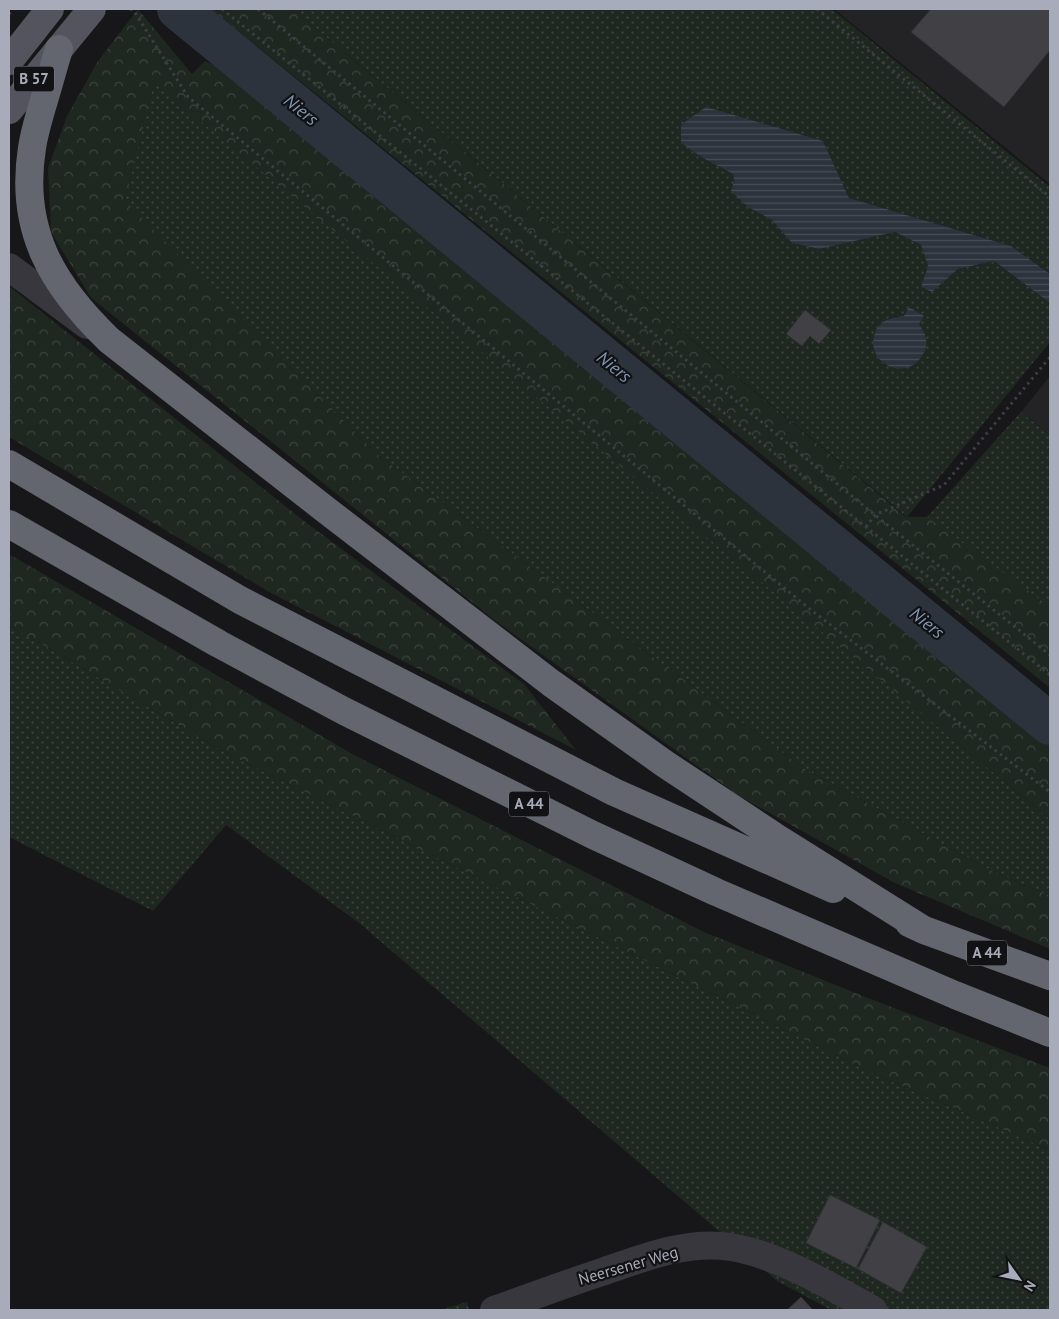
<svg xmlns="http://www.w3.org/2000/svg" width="1059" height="1319" font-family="'PT Sans',sans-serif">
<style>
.built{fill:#232225}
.grass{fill:url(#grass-dots);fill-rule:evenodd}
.forest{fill:url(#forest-crowns)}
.water{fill:url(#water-rules)}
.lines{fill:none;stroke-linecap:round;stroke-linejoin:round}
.river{stroke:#2c333d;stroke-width:42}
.building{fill:#414045;stroke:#313034}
.path{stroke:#3d3e45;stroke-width:3;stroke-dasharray:2.5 4;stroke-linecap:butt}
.minor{stroke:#37373d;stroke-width:28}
.major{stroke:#53545d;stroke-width:28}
.highway{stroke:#63656f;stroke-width:28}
.labels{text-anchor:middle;stroke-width:4.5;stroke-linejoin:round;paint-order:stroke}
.shield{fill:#121113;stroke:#7b7d87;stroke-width:1}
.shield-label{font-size:15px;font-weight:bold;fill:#a8abb9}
.street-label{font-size:16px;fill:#a8abb9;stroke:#121113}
.water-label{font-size:18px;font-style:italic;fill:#7e95b4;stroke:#121113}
</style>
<defs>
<pattern id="grass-dots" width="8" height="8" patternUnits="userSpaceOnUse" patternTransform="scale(1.25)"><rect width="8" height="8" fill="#1e2720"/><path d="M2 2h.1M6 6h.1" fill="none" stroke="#3c443e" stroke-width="1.8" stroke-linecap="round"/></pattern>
<pattern id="forest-crowns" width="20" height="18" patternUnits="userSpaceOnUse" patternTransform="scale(1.25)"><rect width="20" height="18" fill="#1e2720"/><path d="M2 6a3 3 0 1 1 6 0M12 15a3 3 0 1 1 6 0" fill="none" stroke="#3c443e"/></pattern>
<pattern id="water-rules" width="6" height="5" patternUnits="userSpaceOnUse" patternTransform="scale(1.25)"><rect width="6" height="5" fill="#2c333d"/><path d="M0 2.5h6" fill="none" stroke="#484e57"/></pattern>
</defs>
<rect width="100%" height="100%" fill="#171618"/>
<path class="built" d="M834,9H1050V184Z
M1050,376V435L1021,412Z"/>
<path class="grass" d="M292,9H832L1050,187V274L1011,246L849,198L823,141L706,108L693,116L682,125L703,158L733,174L734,181L748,207L772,220L792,243L819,249L895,232L921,245L928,266L921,287L932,292L958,269L994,261L1050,303V342L907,517ZM805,310L830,330L820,344L810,336L802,346L786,334ZM896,316C907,316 917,321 923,330L883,363L878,357L874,350L882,323L888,319Z
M154,82L1050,819V896L988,869L805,769L378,455L124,201Z
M1021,412L1050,435V620L927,517Z
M9,625L226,753L868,1071L1050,1150V1310H831L777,1281L359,923L226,825L153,911L9,837Z
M467,1302L469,1310H440Z"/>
<path class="forest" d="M138,9L192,74L205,61L237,76L567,350L1050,737V819L154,83L125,201L378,455L805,769L988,869L1050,896V949L895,883L739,796L497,622L91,298L51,232L48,168L67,116L98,61Z
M211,9H292L906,517H927L1050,607V688Z
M9,286L304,521L524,684L576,750L271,593L9,437Z
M9,554L354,755L704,932L863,996L1050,1068V1150L868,1071L226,753L9,625Z"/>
<path class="water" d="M706,107L823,141L849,198L1011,246L1050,274V303L994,261L958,269L932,292L921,287L928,266L921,245L895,232L819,249L792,243L772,220L748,207L731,191L734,181L733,174L703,158L681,143V125L693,116Z
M909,307L924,316L919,324C926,334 930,344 922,356C905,383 864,362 875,333C880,320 891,317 904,316Z"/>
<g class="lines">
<path class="river" d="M178,9L1050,724"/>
</g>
<path class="building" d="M931,9H1050V50L1004,107L911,32Z
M805,310L831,330L819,344L810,336L802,346L786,334Z
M830,1195L880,1220L856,1268L806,1243Z
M883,1222L927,1247L901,1293L858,1269Z
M801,1297L813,1310H787Z"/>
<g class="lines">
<path class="path" d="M130,9L134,11L188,97L811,610L1050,792
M222,9L1050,675
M258,9L875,515L1050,655
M817,9L1050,197
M9,14L14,9
M866,527L875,515L944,485L1050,357"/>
<path class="minor" d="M9,267L87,325
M494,1310C531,1297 568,1283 605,1271C645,1257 689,1240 731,1247C779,1255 832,1287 873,1310"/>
<path class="major" d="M9,61L50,9
M9,110L92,9"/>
<path class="highway" d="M59,49C53,68 48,88 42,107C38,121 34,134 32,148C19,230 52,285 109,340L326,510L551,683L665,764L774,836L924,930
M9,464L240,600L614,792L833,889
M9,524L219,644L344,711L593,835L716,892L955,995L1050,1033
M909,923L924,930L1050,976"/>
</g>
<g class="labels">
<g class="shield">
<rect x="14" y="66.5" width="40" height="25" rx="4"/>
<rect x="509" y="791.5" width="40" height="25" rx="4"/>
<rect x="967" y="940.5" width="40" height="25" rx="4"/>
</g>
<g class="shield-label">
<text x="34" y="84">B 57</text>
<text x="529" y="809">A 44</text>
<text x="987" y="958">A 44</text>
</g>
<g class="street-label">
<text transform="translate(628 1265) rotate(-16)" y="6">Neersener Weg</text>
</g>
<g class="water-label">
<text transform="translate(301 110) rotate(39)" y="6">Niers</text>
<text transform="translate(614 367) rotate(39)" y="6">Niers</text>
<text transform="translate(927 623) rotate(39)" y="6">Niers</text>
</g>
</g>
<rect width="1059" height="1319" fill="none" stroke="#a8abb9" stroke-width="20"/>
<g transform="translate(1019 1279) rotate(123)" stroke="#121113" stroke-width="4" paint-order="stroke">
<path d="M0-4L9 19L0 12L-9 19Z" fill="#a8abb9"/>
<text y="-8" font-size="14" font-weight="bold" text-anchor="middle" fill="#a8abb9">N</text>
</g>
</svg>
